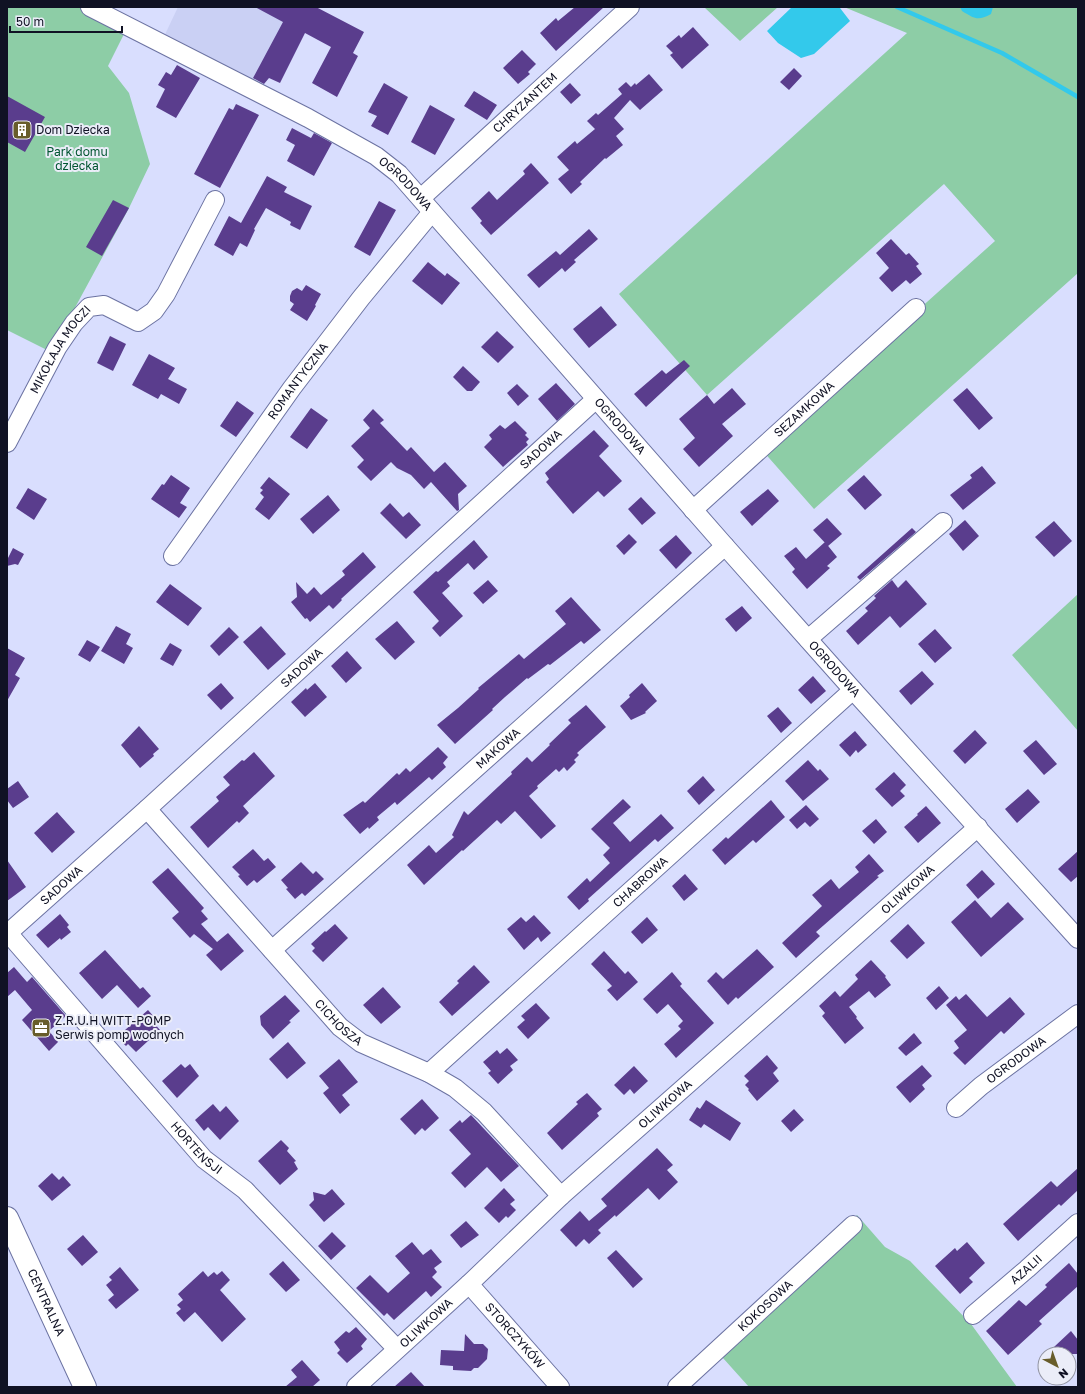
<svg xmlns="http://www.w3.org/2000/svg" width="1085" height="1394" font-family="'Golos Text',sans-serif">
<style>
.built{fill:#cad0f4}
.green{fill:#8dcda6}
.water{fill:#33c9eb}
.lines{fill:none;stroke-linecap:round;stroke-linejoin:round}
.stream{stroke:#33c9eb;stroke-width:4.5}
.building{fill:#5a3d8d}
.street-casing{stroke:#6c73a2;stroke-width:20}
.secondary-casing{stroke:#6c73a2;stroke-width:24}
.street{stroke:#fff;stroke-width:18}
.secondary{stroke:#fff;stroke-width:22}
.labels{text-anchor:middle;stroke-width:4;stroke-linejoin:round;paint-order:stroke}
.street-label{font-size:12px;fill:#101224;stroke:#ebedf8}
.poi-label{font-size:12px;fill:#101224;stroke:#ebedf8;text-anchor:start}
.park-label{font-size:12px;fill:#005531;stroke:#ebedf8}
</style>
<rect width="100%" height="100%" fill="#d9defe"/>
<path class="built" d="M178,7H303L259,93L161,43Z"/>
<path class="green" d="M7,7H90L128,26L108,66L129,93L150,164L129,208L51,352L7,330Z
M704,7H778L740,41Z
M844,7H1078V273L814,509L762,450L995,241L944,184L707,395L619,294L907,33Z
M1078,594V731L1012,655Z
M857,1215L885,1247L910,1261L971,1324L1017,1387H749L714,1348Z"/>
<path class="water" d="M792,7H837L840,8L850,21L814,54L801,58L778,43L767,31Z
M960,7H993L991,14C978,21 975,19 962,11Z"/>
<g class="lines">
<path class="stream" d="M897,7L1002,53L1078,97"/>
</g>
<path class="building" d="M255,7H316L364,32L353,53L358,56L337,97L312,83L331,47L305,33L280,83L269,78L264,84L253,78L283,22Z
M575,7H604L556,51L540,33L556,18L558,21Z
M693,27L709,45L682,69L670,55L673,53L666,46L679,35L681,38Z
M522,50L536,64L528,72L530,74L518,84L503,68Z
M177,65L200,78L176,118L156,107L165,89L158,85L166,72L171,75Z
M794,68L802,76L789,90L780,82Z
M649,74L663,90L640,110L630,100L614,118L624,129L616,136L623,145L606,159L605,158L580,182L582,184L571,194L558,179L569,170L557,157L575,141L577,144L595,129L587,121L596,113L598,115L622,94L618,89L626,82L631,87L635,83L636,85Z
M384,83L408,97L388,135L371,126L377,116L368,112Z
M570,83L581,95L571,104L560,92Z
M474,91L497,105L487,120L464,106Z
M7,96L45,117L25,152L7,142Z
M236,104L259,115L220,188L194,174L229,108L233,110Z
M430,105L455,119L435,155L411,142Z
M292,128L311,138L314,133L332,143L314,176L287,161L295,145L286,140Z
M531,163L549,183L491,235L480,223L482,221L471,208L489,191L497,200L525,174L523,171Z
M267,176L287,187L284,192L312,206L300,230L290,225L291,222L266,208L254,229L255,230L247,247L240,243L233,256L214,245L229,216L241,223Z
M113,200L129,208L102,256L86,247Z
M379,201L396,210L370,256L354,247Z
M589,229L598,239L574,260L576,262L565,272L562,268L539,288L527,275L556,251L560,255Z
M891,239L906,255L909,253L919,264L916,266L922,274L910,284L906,280L892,292L879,278L889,268L876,253Z
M428,262L445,276L447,273L460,283L442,305L412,281Z
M306,285L321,294L315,305L316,306L307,321L290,310L294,304L290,301V296L292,291L297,288L302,291Z
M601,306L617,325L589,348L573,329Z
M497,331L514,347L498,363L481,347Z
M110,336L126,344L113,371L97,363Z
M149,354L175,368L168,379L187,389L179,404L161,394L158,399L132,385Z
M684,360L690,366L646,407L634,394L662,370L666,374Z
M463,366L480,382L472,391H467L453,377Z
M556,383L575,404L557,421L538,399Z
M517,384L529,396L518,406L507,393Z
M732,388L746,404L722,424L733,436L699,467L683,449L695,438L679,419L707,395L714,404Z
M967,388L993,418L979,430L953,400Z
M237,401L254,413L236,437L220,426Z
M311,408L328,420L307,449L290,437Z
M373,409L384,420L380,423L407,451L411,447L434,472L445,462L467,486L458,494L459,510L457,511L431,482L424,489L411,475L397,468L391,462L371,481L357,467L364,460L351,446L370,428L363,420Z
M515,421L527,433L525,435L529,439L526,442L528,445L503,467L484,447L492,439L489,435L500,425L505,429Z
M594,430L609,446L599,456L622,481L604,497L598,491L573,514L546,482L549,479L545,473Z
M982,466L996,483L963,510L950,495L972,478L970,475Z
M171,475L190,488L180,503L187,507L179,518L151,499L162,484L164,485Z
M864,475L882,495L865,510L847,490Z
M269,477L290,494L269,520L255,509L264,497L260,493L263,490L260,488Z
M28,488L47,499L34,520L16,508Z
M768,489L779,501L752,526L740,512Z
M328,495L340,510L313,534L300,519Z
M641,497L656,513L642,525L628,509Z
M390,503L403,517L409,512L421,525L406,539L380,513Z
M827,518L842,534L828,546L813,530Z
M965,520L979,536L963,551L949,534Z
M1054,521L1072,541L1054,557L1035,537Z
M912,528L916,532L860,580L857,577Z
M629,534L637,542L624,555L616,546Z
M676,535L692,553L676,569L659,550Z
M474,540L488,557L474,570L468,563L447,582L450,586L442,593L463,616L440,637L432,628L439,621L413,592L436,571L438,572Z
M825,542L837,557L827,566L830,568L807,589L792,572L795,569L784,556L796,547L806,559Z
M13,548L24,554L18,565L15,564L7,566V560Z
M363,552L376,567L341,599L342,600L333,609L329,605L310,622L307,618L305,619L291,602L297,597L296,582L307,594L314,587L321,595L345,575L342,571Z
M488,580L498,591L483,604L473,593Z
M892,580L898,588L906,580L927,604L900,628L890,616L858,645L846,631L868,611L865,608L876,598L874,596Z
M170,584L202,608L188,626L156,602Z
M571,597L601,630L584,644L581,641L550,665L548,664L528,679L527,678L505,697L492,709L493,710L455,744L437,725L458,708L479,689L478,688L519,654L524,659L566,624L555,611Z
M742,606L752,618L736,632L725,619Z
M397,621L415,642L395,660L375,639Z
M116,626L131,634L126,644L133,648L124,664L101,651Z
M261,626L286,654L268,670L243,642Z
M229,627L239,637L219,656L210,646Z
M935,629L952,648L935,663L918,644Z
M87,640L100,647L90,662L78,655Z
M170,643L182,650L173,666L160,659Z
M7,648L25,658L15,675L20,678L7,701Z
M347,651L362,668L346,683L331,666Z
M922,671L934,684L911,705L899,691Z
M813,676L826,691L811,704L798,690Z
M221,683L234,698L221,710L207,695Z
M315,683L327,697L305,717L291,702L306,688L307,690Z
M642,683L657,701L645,712L646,713L631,720L620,706L630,697L629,695Z
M586,705L606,727L577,753L579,755L574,760L576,762L567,771L564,767L559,772L556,769L537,786L538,788L529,796L556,826L541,839L515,811L501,824L497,820L463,851L462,850L424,885L407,865L429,845L436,853L454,837L452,835L464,811L468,815L512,774L511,772L527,757L532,762L550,745L549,744L571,723L568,720Z
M778,707L792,723L781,733L767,716Z
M139,726L159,749L153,754L154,756L140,768L121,745Z
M975,730L987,743L965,764L953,751Z
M855,731L867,745L858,753L856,750L850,757L839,745Z
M1036,740L1057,764L1044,775L1023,751Z
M438,747L448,757L443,763L446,767L432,780L429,777L397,805L395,802L377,817L379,820L369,829L368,827L360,834L343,815L363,801L365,803L397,773L399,775L406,768L410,772Z
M254,752L275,776L243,806L249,813L239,823L237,821L208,848L190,827L219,801L216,797L230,785L223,777L242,760L244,761Z
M808,760L818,771L820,769L829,779L803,801L785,781Z
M894,772L906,785L900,791L905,796L892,807L875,789Z
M703,776L715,790L699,805L687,791Z
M18,781L29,797L13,808L7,800V789Z
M1028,789L1040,802L1017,823L1005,809Z
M623,799L631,807L613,823L630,842L661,814L674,828L658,842L655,839L588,899L589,901L579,910L567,897L587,878L590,882L610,863L603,855L610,848L591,829Z
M771,800L785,817L756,843L753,840L725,865L712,850L726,837L728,839Z
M806,805L819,819L810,827L805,822L797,829L789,820Z
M926,806L941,823L918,843L904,827L918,815L917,814Z
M57,812L75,832L52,853L34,833Z
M876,819L887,832L874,844L862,831Z
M253,849L264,861L268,858L276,867L257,883L254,880L247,886L238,876L240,875L232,867Z
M1078,851V876L1071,882L1058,869Z
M869,854L884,871L877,876L879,877L816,932L820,936L796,958L782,943L822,906L812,895L831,879L839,889L859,872L855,867Z
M7,860L26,887L7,901Z
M301,862L313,874L316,871L324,879L305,896L302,893L295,899L286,889L288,888L281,880Z
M168,868L204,908L201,911L208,919L201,924L217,942L228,933L244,951L221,971L206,955L213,949L194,934L190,938L172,918L179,912L152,882Z
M982,870L995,884L978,899L966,885Z
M685,874L698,889L684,901L672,886Z
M975,900L991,918L1008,902L1024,919L981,957L951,922Z
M60,914L69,925L67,927L71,932L61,940L60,938L48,948L36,935Z
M534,915L551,933L541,942L538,937L524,950L507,929L521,917L526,922Z
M647,917L658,930L642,944L631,932Z
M335,924L348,938L323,962L312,951L315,948L311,944L325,931L326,932Z
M908,924L925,943L907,959L890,941Z
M757,949L774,967L738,999L736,997L728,1005L707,981L716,972L723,979Z
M105,950L140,989L143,987L151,996L138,1008L117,985L102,999L79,973Z
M604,951L625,974L628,971L638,982L617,1001L607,990L612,986L591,964Z
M871,960L886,976L885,977L891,985L875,998L869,991L849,1007L857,1017L856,1018L864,1028L845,1044L822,1016L825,1013L819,1006L835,991L840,997L858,979L855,975Z
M474,965L490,982L452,1016L439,1002L459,983L457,981Z
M14,967L27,982L32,977L66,1016L49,1031L58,1042L49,1051L22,1020L32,1010L15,990L7,997V973Z
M672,972L682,984L680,986L714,1023L676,1058L664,1044L681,1029L678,1026L683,1021L668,1004L657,1014L643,999Z
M939,986L949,998L936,1010L926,998Z
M383,987L401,1007L381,1024L363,1005Z
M966,994L987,1017L1010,997L1025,1014L1004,1034L1001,1031L965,1065L953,1053L959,1048L954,1041L967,1030L946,1005L956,996L959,1000Z
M285,995L300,1011L289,1021L291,1022L273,1039L261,1025L260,1016Z
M536,1003L550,1018L528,1039L517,1027L525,1020L521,1016Z
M148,1010L156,1019L153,1022L160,1030L136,1052L128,1044L126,1046L117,1037Z
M914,1033L922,1043L906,1056L898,1048Z
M288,1042L306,1063L287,1079L269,1059Z
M507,1048L518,1060L510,1066L513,1070L498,1084L488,1073L491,1071L483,1062L497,1050L500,1054Z
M767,1055L778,1068L773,1073L779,1081L757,1101L748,1090L749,1089L745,1085L749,1081L744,1076Z
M339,1059L358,1082L342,1095L350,1105L340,1114L323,1093L329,1088L319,1076Z
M181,1064L185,1068L190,1064L199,1076L177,1098L162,1081Z
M922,1065L932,1076L922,1085L925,1089L910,1103L896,1087Z
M634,1066L648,1081L634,1094L630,1089L624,1095L614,1085Z
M587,1093L602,1109L597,1113L599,1116L562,1150L547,1133L578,1104L576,1102Z
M422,1099L439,1118L425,1131L422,1128L415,1135L400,1119Z
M706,1100L741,1123L730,1141L704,1124L701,1128L689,1120L697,1107L700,1109Z
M213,1104L220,1112L226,1106L239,1121L220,1140L208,1127L204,1131L195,1120Z
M794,1109L804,1120L791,1132L781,1121Z
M471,1115L519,1166L501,1182L487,1167L465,1188L451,1173L471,1154L449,1130L460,1120L462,1123Z
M281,1140L289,1148L287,1151L296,1161L294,1162L298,1169L280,1185L258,1161Z
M657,1148L673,1165L667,1170L678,1182L659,1200L648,1188L616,1217L615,1215L598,1230L601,1233L589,1244L584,1239L576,1247L560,1230L580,1211L589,1221L607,1206L601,1199Z
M1078,1168V1190L1061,1206L1059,1204L1018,1241L1003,1224L1051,1181L1057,1187Z
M52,1173L59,1180L63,1176L71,1185L52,1201L38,1186Z
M504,1188L515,1200L510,1204L516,1210L508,1218L506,1216L499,1223L484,1208Z
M332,1189L345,1204L324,1222L309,1205L314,1200L313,1192L325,1195Z
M466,1221L479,1235L461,1248L450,1235Z
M332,1232L346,1246L331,1260L318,1246Z
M83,1235L98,1252L82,1266L67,1249Z
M412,1242L423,1255L431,1249L442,1262L434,1268L437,1272L432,1277L442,1287L431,1297L426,1291L394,1320L387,1313L384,1316L356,1288L370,1275L388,1293L410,1273L395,1256Z
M967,1242L985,1263L969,1278L973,1282L960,1294L935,1266L955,1248L957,1251Z
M616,1250L643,1279L633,1288L607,1258Z
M283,1261L300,1280L286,1292L269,1274Z
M1069,1263L1078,1274V1286L1039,1321L1042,1324L1008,1355L986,1331L1019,1300L1026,1306L1047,1287L1045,1285Z
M120,1267L139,1290L116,1309L108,1300L114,1295L106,1285L112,1280L109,1277Z
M203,1271L208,1277L214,1272L217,1275L222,1271L230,1280L220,1290L246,1319L222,1342L195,1312L184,1322L176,1313L181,1309L177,1305L183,1300L178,1294Z
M356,1327L367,1339L361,1346L363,1349L347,1363L337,1353L340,1350L334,1342L346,1331L349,1333Z
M1071,1331L1078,1340V1354H1061L1054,1347Z
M465,1334L474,1344H483L488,1349L487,1359L478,1368H474L471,1371L453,1370V1366L440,1365L441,1350L464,1351Z
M302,1360L320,1380L312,1387H285L297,1377L291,1370Z
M411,1372L425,1387H394Z"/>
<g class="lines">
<defs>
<g id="street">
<path id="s1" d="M90,7L308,118L376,156L399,174L725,546L853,690L1078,939"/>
<path id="s2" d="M421,198L630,7"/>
<path id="s3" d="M7,443L57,348L74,323L89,307L104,305L138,322L154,311L166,294L215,200"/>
<path id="s4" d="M693,510L916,308"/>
<path id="s5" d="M173,556L292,388L361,298L432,212"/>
<path d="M808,639L943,522"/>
<path id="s6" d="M147,809L340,1027L361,1043L429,1073L455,1088L484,1112L561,1196"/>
<path id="s7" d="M8,933L204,1159L245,1190L397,1349"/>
<path id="s8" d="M7,934L147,809L596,399"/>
<path id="s9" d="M272,950L725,546"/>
<path id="s10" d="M429,1073L853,690"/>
<path id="s11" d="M956,1108L981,1086L1078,1014"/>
<path id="s12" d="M469,1284L560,1387"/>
<path id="s13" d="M973,1315L1027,1269L1078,1223"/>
<path id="s14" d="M356,1387L469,1284L561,1196L798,987L978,827"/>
<path id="s15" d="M677,1387L853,1225"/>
</g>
<g id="secondary">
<path id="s16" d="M7,1218L85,1387"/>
</g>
</defs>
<use href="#street" class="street-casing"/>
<use href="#secondary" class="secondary-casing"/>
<use href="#street" class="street"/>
<use href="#secondary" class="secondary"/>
</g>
<defs>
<symbol id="building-square" viewBox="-11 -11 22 22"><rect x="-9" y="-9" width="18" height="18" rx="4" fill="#685d2a" stroke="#ebedf8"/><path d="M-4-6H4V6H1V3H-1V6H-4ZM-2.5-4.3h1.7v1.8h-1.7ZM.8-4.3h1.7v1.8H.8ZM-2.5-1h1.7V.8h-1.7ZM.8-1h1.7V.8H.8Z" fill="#fff"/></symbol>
<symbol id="office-square" viewBox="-11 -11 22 22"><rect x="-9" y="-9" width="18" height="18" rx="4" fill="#685d2a" stroke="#ebedf8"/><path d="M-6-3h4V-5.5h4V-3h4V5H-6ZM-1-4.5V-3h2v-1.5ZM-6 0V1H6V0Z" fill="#fff"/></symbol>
</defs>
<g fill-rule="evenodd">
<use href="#building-square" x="11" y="119" width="22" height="22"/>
<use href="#office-square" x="30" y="1017" width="22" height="22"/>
</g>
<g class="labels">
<g class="street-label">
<text dy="4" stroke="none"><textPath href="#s2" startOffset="141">CHRYZANTEM</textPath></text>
<text dy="4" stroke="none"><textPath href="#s1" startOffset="363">OGRODOWA</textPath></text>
<text dy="4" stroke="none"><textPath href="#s3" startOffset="108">MIKOŁAJA MOCZI</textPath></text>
<text dy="4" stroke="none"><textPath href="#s5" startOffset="215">ROMANTYCZNA</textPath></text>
<text dy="4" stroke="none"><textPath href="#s4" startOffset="150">SEZAMKOWA</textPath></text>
<text dy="4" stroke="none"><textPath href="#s1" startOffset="687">OGRODOWA</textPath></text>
<text dy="4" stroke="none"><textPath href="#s8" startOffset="721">SADOWA</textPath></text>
<text dy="4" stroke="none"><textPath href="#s8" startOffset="397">SADOWA</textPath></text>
<text dy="4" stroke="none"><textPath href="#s1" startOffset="1011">OGRODOWA</textPath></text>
<text dy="4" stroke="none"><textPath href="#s9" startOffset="303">MAKOWA</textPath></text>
<text dy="4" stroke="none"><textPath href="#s10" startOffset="285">CHABROWA</textPath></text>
<text dy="4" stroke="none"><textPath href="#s8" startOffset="73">SADOWA</textPath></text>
<text dy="4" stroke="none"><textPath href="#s14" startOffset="743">OLIWKOWA</textPath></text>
<text dy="4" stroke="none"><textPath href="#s6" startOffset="287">CICHOSZA</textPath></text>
<text dy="4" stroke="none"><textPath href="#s11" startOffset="77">OGRODOWA</textPath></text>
<text dy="4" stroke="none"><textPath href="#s14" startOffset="419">OLIWKOWA</textPath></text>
<text dy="4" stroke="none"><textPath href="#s7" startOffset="286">HORTENSJI</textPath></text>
<text dy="4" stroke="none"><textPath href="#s13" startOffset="70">AZALII</textPath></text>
<text dy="4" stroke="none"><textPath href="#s16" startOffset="93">CENTRALNA</textPath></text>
<text dy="4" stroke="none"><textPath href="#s15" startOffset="120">KOKOSOWA</textPath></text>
<text dy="4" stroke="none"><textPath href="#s14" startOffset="95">OLIWKOWA</textPath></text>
<text dy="4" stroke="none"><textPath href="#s12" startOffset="69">STORCZYKÓW</textPath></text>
</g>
<g class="poi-label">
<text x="36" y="134">Dom Dziecka</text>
<text x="55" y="1025">Z.R.U.H WITT-POMP<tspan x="55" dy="14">Serwis pomp wodnych</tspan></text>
</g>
<g class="park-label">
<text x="77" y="156">Park domu<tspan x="77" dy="14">dziecka</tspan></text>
</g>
</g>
<rect width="1085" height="1394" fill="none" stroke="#101224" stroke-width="16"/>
<g transform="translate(1057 1366) rotate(139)"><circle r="19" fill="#ebedf8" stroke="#9395a3"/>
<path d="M0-3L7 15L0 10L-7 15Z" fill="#685d2a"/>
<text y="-6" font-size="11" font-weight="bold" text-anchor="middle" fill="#101224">N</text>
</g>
<path d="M10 26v6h112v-6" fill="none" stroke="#101224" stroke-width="2"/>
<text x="16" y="26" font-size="12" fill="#101224" stroke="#ebedf8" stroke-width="3" paint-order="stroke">50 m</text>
</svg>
